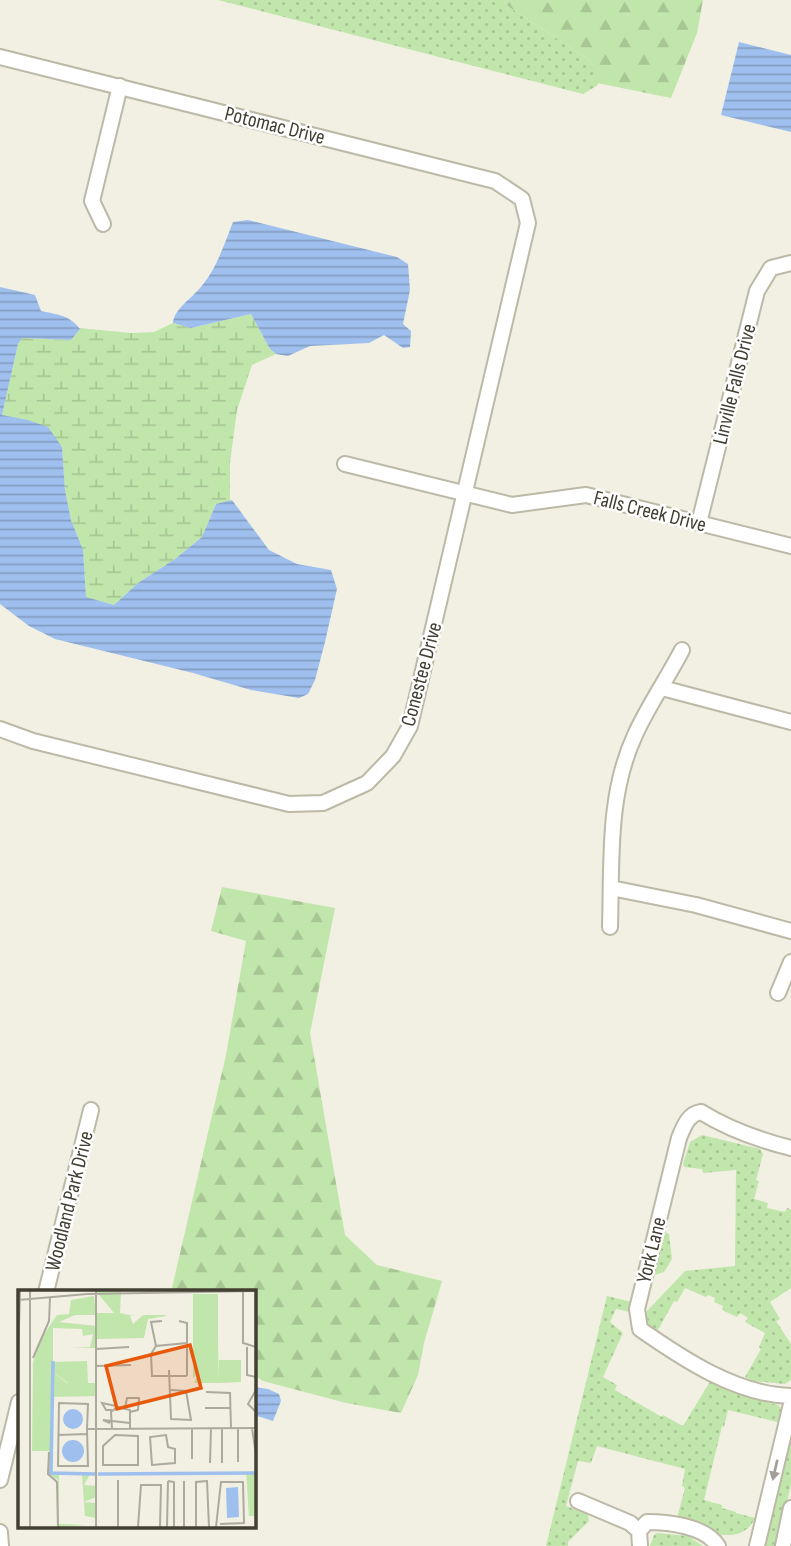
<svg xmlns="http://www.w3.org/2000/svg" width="791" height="1546" font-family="'Sofia Sans Condensed',sans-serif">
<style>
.green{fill:url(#green-dots)}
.forest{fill:url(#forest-firs)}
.wetland{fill:url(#wetland-marsh)}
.water{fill:url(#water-rules)}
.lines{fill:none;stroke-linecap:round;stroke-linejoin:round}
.street-casing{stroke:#bcb9a6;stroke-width:18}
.street{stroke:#fff;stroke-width:14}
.oneway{fill:#a1a099}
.labels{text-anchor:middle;stroke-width:5;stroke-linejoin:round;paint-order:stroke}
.street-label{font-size:21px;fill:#434033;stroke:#fff}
.inset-river{fill:none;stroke:#9fc0ef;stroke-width:3.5}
.inset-road{fill:none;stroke:#abaa9d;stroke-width:2}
.view{fill:#e8590c;fill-opacity:0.15;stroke:#e8590c;stroke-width:3.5}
.inset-edge{fill:none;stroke:#434033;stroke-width:3.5}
</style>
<defs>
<pattern id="green-dots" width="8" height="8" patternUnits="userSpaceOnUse" patternTransform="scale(1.75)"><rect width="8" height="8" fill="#c1e6ab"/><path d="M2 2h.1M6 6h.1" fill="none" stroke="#a7c694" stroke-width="1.8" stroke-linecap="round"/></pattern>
<pattern id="forest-firs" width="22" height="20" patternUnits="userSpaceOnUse" patternTransform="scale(1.75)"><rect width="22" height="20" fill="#c1e6ab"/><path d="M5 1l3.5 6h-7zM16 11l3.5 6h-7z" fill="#a7c694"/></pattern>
<pattern id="wetland-marsh" width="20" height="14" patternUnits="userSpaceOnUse" patternTransform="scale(1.75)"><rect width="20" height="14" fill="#c1e6ab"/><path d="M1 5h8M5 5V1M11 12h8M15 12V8" fill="none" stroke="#a7c694"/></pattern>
<pattern id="water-rules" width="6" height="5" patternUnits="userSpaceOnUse" patternTransform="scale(1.75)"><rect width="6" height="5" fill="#9fc0ef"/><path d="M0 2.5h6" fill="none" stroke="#839dc2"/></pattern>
</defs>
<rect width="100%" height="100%" fill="#f1f0e3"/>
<path class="green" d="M218,0H503L509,7L591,61L597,75L598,85L583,94Z
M702,1135L760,1149L763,1154L756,1180L759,1181L754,1199L768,1203L767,1208L785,1212L787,1208L791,1209V1288L770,1302L780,1319L776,1321L791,1344V1380L785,1384L754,1381L745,1377L761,1349L759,1347L765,1333L745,1322L748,1318L740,1313L737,1317L722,1310L723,1306L714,1302L715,1298L708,1295L706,1297L685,1288L677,1302L674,1301L658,1330H654L644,1319L645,1313L685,1271L735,1266L736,1170L703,1173L702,1169L684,1167L683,1164L690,1142Z
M663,1231L669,1234L672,1259L664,1272L655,1275L652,1271Z
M607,1296L632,1302L630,1312L616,1309L610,1322L623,1333L603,1377L617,1385L615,1390L662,1417L663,1415L683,1426L711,1380L736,1393L778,1405L782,1410L780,1420L777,1422L728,1410L724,1427L722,1426L704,1500L722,1505V1508L736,1512V1513L755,1518C743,1546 705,1535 677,1518L685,1488L682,1486L685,1469L597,1446L591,1463L578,1461L566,1506L588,1514L589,1521L568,1542V1546H546Z
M791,1422V1485L777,1541L775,1546H764Z
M657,1533L688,1536L703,1546H650L654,1535Z"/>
<path class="forest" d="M503,0H703L697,33L671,98L597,83L591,61L509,7Z
M222,887L335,908L310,1033L345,1235L377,1265L442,1281L424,1343L418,1375L401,1413L346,1403L263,1381L254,1375V1292H171L226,1055L246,941L211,931Z"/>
<path class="wetland" d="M251,314L270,349L276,354L252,365L237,410L230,463V501L216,504L202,537L175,559L138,583L114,605L86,598L83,551L71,520L65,490L62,447L2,415L18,344L22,338L71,340L79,328L131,333L154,332L173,323L191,328Z"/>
<path class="water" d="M739,42L791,55V132L721,115Z
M248,220L397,257L408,264L410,290L403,324L411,331L410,347L403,348L384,335L369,343L310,346L288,356L276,354L270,349L251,314L191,328L173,323C174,309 191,299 200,288C216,270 224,245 233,222Z
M0,287L35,295L41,311C58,315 68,314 80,329L71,340L22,338L18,344L2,415L28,420L48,427L62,447L65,490L71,520L83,550L86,597L114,605L138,583L175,559L202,537L216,504L232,500L269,550L297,564L331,570L337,589L325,642L315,680L308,694L299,698L251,690L193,673L55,639L29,626L0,604Z
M254,1387L268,1389L279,1394L281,1401L273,1421L254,1415Z"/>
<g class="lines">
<defs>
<path id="street" d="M0,57L495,181L522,199L528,223L410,726L393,756L367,783L323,803L289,804L33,741L0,729
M103,224L92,201L120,86
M345,464L512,505L586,495L791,546
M699,523L757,291L771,268L791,263
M662,688L791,722
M611,888L696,905L791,931
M610,927C612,863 607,795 635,735C648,706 667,679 682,650
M778,993L791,962
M791,1148C759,1140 730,1130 701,1112C688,1114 684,1126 679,1138L637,1309L640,1329C683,1359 737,1395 791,1396
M46,1292L91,1110
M0,1480L19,1402
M578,1501L630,1523L639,1531
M0,1532L1,1546
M640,1546L639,1531L647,1522C669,1522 705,1526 718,1546
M757,1546L791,1404
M783,1546L791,1508"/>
</defs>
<use href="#street" class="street-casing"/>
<use href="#street" class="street"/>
</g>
<defs><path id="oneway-solid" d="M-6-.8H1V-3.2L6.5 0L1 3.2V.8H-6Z" transform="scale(1.75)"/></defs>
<use class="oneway" href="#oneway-solid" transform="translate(775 1470) rotate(103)"/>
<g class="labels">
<g class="street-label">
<text transform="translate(275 125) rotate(14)" y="7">Potomac Drive</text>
<text transform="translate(734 384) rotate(-76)" y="7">Linville Falls Drive</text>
<text transform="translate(650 511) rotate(14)" y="7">Falls Creek Drive</text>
<text transform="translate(421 674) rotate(-75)" y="7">Conestee Drive</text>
<text transform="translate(69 1201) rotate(-76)" y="7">Woodland Park Drive</text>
<text transform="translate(651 1250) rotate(-76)" y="7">York Lane</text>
</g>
</g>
<g transform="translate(18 1290)">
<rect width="238" height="238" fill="#f1f0e3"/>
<path d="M175,4H200V53L193,51L189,69L175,89ZM201,70H223V92L201,93ZM69,71L70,93H78V106L36,107V96L50,93L35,82V72Z" fill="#c1e6ab"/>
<path d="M78,1H103L102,23L116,26H112L115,34L125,25H148V26L130,29L126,48L79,49L77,58H52L72,57L75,44L65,46L64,39L35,38V82L50,94L36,96L33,107L34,184H72L66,195L78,196V207L66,212L78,213V228L67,226L64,185H41V234L67,235L40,237V190L31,184V161H14L15,73L22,50L39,25L51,24L53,10L76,6L78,23H96ZM57,25H78L79,36L41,32ZM193,49L200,53L201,93H176ZM228,182H238V226H231Z" fill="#c1e6ab" fill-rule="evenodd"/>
<path d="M45 129a10 10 0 1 1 20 0a10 10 0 1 1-20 0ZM44 161a11 11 0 1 1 22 0a11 11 0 1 1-22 0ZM220,197L221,227L209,228L208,198Z" fill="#9fc0ef"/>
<path class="inset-river" d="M35,71L33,183L77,184M80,184L238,183"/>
<path class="inset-road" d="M78,1V237M225,2V53L238,57M0,10L69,4L238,1M161,31L169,33V85L168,86H134L133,64L138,56L169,53M138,56L133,32L144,31M229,57V85L238,87M78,59L111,57M15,68L31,31L32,8M0,72L2,1M78,76L113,75M151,80L153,129L173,130L168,101L153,100M238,100L230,114L238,122M188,102L212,103L213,138M107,118L109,108H121L120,120L112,122M187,118H212M94,120H88L84,113L98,116M92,133L85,130L112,133M174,138V169M204,138V173M234,138L238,165M69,139L70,176H40L41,113L70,114L69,139L238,138M94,139L93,122L99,117L112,120V139M40,145L69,144M97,145L120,146V175H85V156ZM148,145L150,157L157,159V173L134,175L132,147ZM31,162L30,184L39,192L40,237M220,172V138M192,173L193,138M150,191L156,192V237M166,191V237M12,237V1M100,237V190M120,237L123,195H143L142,237M149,237L150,191M178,237V192L189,191L191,237M198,237L203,192H225L226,233L202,234"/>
<path class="view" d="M172,55L183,98L99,119L88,76Z"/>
<rect width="238" height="238" class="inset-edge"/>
</g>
</svg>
